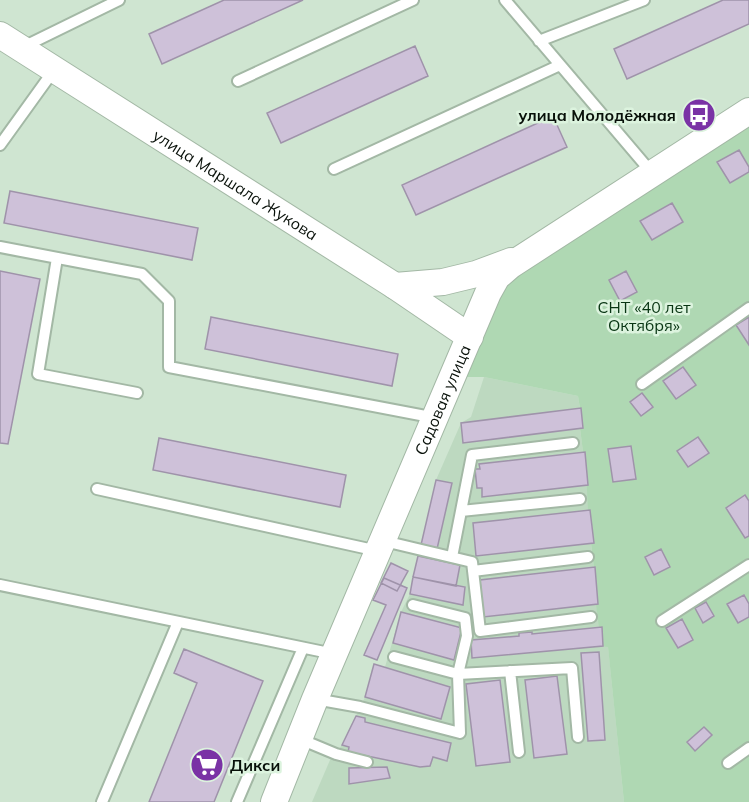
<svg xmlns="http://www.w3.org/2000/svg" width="749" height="802" font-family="Mulish,sans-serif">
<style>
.built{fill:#bdd9c0}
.green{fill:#afd8b3}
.building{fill:#cec1d9;stroke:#9f93aa;stroke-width:1.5}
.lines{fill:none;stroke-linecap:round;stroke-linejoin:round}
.service-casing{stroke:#a3b8a5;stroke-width:14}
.tertiary-casing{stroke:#a3b8a5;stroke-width:28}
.service{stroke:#fff;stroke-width:10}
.tertiary{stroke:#fff;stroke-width:26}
.labels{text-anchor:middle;stroke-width:5;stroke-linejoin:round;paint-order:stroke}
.poi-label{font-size:16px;font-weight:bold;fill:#081009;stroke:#dcf3de;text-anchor:end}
.street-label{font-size:16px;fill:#081009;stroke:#dcf3de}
.park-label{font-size:16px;fill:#083513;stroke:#dcf3de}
</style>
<rect width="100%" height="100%" fill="#cfe5d1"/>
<path class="built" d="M484,377L578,396L583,428H580L583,452H585L594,543L591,544L598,604H597L608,646L624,802H312L330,760L342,745L365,697L374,664L385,667L401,612L410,594L436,480L461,423L471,417Z"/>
<path class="green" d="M749,125V802H624L608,647L601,646L603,645L602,628L599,627L596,604H598L591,543H594L590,510H588L585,452H583L580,428L583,427L578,396L484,377H464L505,282Z"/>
<path class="building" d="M224,0H303L162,64L149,34Z
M723,0H749V24L627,79L614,49Z
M415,46L428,76L281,143L267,113Z
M553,116L567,147L416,215L402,185Z
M739,150L749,167V172L730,183L717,162Z
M10,191L198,228L192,260L4,223Z
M672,203L683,222L652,240L640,221Z
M0,271L40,279L8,444L0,443Z
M626,271L637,292L620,301L609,280Z
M211,317L398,354L392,386L205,349Z
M749,317V345L736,325Z
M683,367L696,385L676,399L663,381Z
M642,393L653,407L641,416L630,402Z
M581,408L583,428L463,443L461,423Z
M698,437L709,453L688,467L677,451Z
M159,438L346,475L340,507L153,470Z
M631,446L636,479L613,482L608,449Z
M585,452L588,485L482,497V488H477L475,469H480L479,464Z
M436,480L452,483L437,549L421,545Z
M745,495L749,501V536L745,538L726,508Z
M590,510L594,543L476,556L473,523Z
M661,549L670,567L654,575L645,557Z
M418,556L460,565L456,586L413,577Z
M391,563L408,571L397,591L381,583Z
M595,567L598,604L483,617L480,580Z
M413,577L465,587L463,605L410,594Z
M384,578L407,588L377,660L364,655L386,605L373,600Z
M744,595L749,604V617L738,623L727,604Z
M706,602L714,616L703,623L695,608Z
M401,612L462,628L454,660L393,643Z
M682,619L693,640L678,648L666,628Z
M602,627L603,646L472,658L471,640L519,636V633L532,632V634Z
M184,649L263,681L214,802H149L197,683L174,673Z
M599,652L605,740L588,741L581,653Z
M374,664L450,687L441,719L365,697Z
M557,676L567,754L534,758L525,680Z
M500,680L510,762L476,766L466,684Z
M356,716L365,718V722L451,743L447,761L433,757L430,766L420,767L348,752L349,747L342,745Z
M704,727L712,735L695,751L687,742Z
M387,767L390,778L349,784V768Z"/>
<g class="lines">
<defs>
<path id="service" d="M505,0L652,173
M539,41L644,0
M23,47L119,0
M238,81L413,0
M0,145L54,70
M334,169L560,65
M0,247L142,274L169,301V367L436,418
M57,258L38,374L137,393
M642,384L749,308
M97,489L378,551
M461,511L580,499
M384,541L472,562L480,631L591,617
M452,557L472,455L573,443
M473,571L588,557
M0,585L334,654
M662,621L749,565
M394,657L458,674L467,636L465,618L413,605
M510,671L519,752
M315,699L360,707L460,733L458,674L572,668L578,737
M300,739L336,754L367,762
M728,763L749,748
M102,802L178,622
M237,802L303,648"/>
<g id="tertiary">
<path id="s1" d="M0,35L395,286L470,337"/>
<path d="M395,286L443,282L476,274L511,261"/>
<path id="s2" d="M274,802L315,699L488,293L497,277L511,265L749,111"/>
</g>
</defs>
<use href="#service" class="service-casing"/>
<use href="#tertiary" class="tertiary-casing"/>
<use href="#service" class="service"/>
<use href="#tertiary" class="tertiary"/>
</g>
<defs>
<symbol id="bus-disc" viewBox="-11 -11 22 22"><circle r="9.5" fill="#7a32a5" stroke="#dcf3de"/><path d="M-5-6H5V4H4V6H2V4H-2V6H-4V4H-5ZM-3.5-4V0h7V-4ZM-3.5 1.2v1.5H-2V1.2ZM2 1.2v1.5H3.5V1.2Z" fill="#fff"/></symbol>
<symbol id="supermarket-disc" viewBox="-11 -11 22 22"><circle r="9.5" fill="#7a32a5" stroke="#dcf3de"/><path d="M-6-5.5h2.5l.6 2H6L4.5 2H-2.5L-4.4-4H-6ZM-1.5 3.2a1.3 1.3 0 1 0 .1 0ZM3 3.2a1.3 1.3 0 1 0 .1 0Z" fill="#fff"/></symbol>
</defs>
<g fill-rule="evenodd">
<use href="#bus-disc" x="680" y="96" width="38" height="38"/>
<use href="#supermarket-disc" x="188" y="746" width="38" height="38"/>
</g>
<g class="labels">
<g class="poi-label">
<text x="676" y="121">улица Молодёжная</text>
<text x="230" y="771" text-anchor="start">Дикси</text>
</g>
<g class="street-label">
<text dy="6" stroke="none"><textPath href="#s1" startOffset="279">улица Маршала Жукова</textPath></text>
<text dy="6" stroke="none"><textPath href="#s2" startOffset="436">Садовая улица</textPath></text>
</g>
<g class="park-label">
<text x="644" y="313">СНТ «40 лет<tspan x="644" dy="18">Октября»</tspan></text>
</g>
</g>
</svg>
